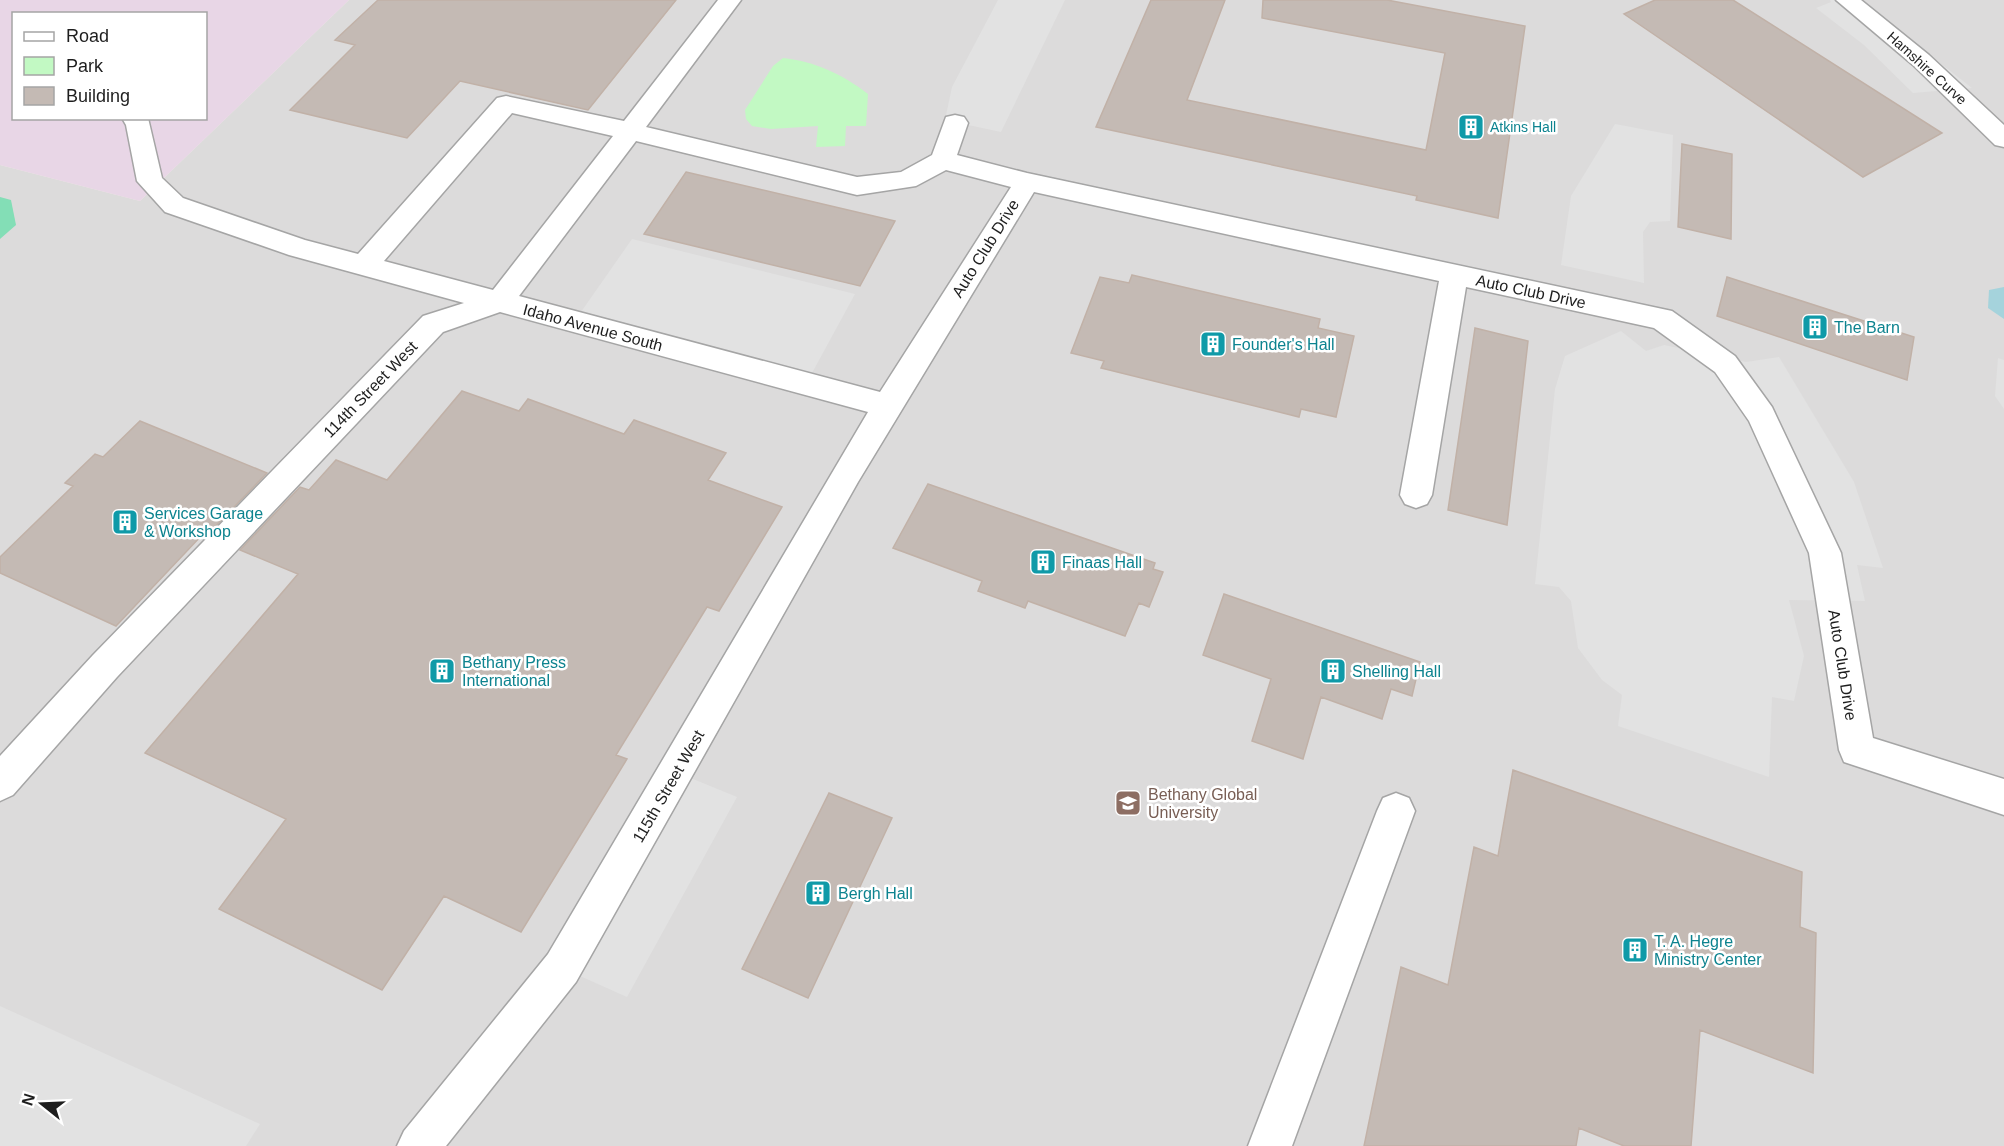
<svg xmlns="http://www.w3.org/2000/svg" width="2004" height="1146" font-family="Arial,sans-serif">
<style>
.residential{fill:#dcdbdb}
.industrial{fill:#e8d6e6;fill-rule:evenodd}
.park{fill:#c2f9c3}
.pitch{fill:#83deb6}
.parking{fill:#e2e2e2}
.water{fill:#a5d3dc}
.building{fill:#c4bab4;stroke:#c1b1a7;stroke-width:1.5}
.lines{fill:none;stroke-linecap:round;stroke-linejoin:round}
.minor-casing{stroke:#a5a5a5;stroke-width:3}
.minor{fill:#fff;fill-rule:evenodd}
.labels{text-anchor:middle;stroke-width:5;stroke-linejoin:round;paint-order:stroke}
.far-street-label{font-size:14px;fill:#1e1e1e;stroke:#fff}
.far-culture-label{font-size:14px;fill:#0d838f;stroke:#fff;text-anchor:start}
.street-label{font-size:16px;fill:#1e1e1e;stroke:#fff}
.culture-label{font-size:16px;fill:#0d838f;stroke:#fff;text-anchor:start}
.education-label{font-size:16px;fill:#785e54;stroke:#fff;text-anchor:start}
</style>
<rect width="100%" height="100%" fill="#efebe4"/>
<path class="residential" d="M349,0H2004V1146H0V165L140,201Z"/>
<path class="industrial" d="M0,0H349L140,201L0,165ZM14,14H206V118H14Z"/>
<path class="park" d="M783,58C814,61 844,75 868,94L866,126H846L845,146L816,147L818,126L771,129L752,126L746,119L745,110L773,66Z"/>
<path class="pitch" d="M0,197L11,200L16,225L0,239Z"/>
<path class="parking" d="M998,0H1065L1001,132L945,120L952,87Z
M1830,0H1860L1972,88L1913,93L1864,45L1816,8L1831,2Z
M1615,124L1673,135L1670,221L1650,222L1643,232L1644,283L1561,265L1571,196Z
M632,239L855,294L806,384L574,322Z
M1621,331L1646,351L1664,345L1746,362L1779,357L1854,482L1883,568L1857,565L1865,601L1789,600L1804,656L1794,701L1772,697L1769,777L1618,726L1622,695L1602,680L1578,648L1571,601L1559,587L1535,584L1555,389L1565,356Z
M1998,358L2004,360V409L1995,396Z
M676,772L737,797L627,997L562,968Z
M0,1006L260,1124L246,1146H0Z"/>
<path class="water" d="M2004,287V319L1988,308L1989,290Z"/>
<path class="building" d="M378,0H676L588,110L460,81L407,138L290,110L355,45L335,40Z
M1151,0H1225L1187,100L1426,150L1445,53L1262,18L1263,0H1387L1525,26L1498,218L1416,200L1417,196L1096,127Z
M1655,0H1733L1942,133L1863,177L1624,14Z
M1682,144L1732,154L1731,239L1678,227Z
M686,172L895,221L860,286L644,234Z
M1132,275L1320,319L1318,328L1354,336L1336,417L1301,409L1299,417L1101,368L1104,361L1071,353L1100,277L1129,283Z
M1727,277L1914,337L1907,380L1717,316Z
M1475,328L1528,341L1507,525L1448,510Z
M462,391L519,411L528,399L624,434L634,420L726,453L708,480L782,507L719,611L707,607L616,755L627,759L521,932L444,896L382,990L219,909L286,819L145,753L298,574L240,550L300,487L309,490L336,460L387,480Z
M140,421L267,473L206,536L202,535L116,626L0,573V557L73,486L65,483L95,454L103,457Z
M928,484L1155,563L1153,569L1163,572L1149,607L1139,603L1125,636L1028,601L1025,608L978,591L982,581L893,548Z
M1224,594L1420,662L1412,696L1391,689L1382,719L1321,697L1303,759L1252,741L1271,679L1203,655Z
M1513,770L1802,872L1800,927L1816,933L1813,1073L1700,1030L1691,1146H1624L1579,1128L1576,1146H1364L1401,967L1448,985L1474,847L1498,856Z
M829,793L892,818L808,998L742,969Z"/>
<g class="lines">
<defs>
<path id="minor" d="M718,0H741L646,127L857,177L901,172L932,155L946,117L955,115L964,117L968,123L957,155L1027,173L1672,311L1735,356L1772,407L1841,553L1873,738L2004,779V815L1844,762L1839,750L1809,553L1749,421L1715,372L1654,328L1466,287L1432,495L1427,504L1416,508L1405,504L1400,495L1439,281L1034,192L858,482L576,982L446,1146H397L404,1131L548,954L868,412L500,312L443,332L117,677L13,795L0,801V756L93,655L423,316L464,303L289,255L165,212L137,181L126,125L122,118H148L162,178L183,198L305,240L358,254L497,98L506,96L624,121ZM512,113L613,136L493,290L384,261ZM636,141L857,195L916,186L946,170L1011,187L880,392L519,296Z
M1836,0H1861L1929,55L2004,125V147L1995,145L1913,65Z
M1396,793L1409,798L1415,811L1292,1146H1248L1377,811L1383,798Z"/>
</defs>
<use href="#minor" class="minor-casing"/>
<use href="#minor" class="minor"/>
</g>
<defs>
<symbol id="building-square" viewBox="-11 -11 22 22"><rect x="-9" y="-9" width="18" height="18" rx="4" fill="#0f9aa8" stroke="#fff"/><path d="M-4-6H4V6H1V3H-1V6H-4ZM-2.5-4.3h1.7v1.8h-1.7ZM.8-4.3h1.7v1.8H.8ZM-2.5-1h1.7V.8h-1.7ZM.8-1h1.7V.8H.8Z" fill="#fff"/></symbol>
<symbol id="university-square" viewBox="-11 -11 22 22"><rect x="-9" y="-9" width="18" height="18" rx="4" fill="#8d6e63" stroke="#fff"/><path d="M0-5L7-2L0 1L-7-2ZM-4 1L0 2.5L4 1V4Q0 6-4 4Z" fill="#fff"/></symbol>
</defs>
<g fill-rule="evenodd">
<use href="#building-square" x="1456" y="112" width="30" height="30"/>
<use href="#building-square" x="1800" y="312" width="30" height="30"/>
<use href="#building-square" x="1198" y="329" width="30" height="30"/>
<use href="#building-square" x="110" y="507" width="30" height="30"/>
<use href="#building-square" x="1028" y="547" width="30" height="30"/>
<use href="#building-square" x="427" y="656" width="30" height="30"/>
<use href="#building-square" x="1318" y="656" width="30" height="30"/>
<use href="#university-square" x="1113" y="788" width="30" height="30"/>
<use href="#building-square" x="803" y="878" width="30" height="30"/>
<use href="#building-square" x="1620" y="935" width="30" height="30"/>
</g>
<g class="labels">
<g class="far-street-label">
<text transform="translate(1927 68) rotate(42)" y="5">Hamshire Curve</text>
</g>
<g class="far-culture-label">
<text x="1490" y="132">Atkins Hall</text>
</g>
<g class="street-label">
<text transform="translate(985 248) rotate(-58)" y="6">Auto Club Drive</text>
<text transform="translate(1531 291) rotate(12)" y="6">Auto Club Drive</text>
<text transform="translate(593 327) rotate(15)" y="6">Idaho Avenue South</text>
<text transform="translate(370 389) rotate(-46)" y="6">114th Street West</text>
<text transform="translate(1843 665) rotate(81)" y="6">Auto Club Drive</text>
<text transform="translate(668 786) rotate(-60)" y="6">115th Street West</text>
</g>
<g class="culture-label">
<text x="1834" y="333">The Barn</text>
<text x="1232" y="350">Founder's Hall</text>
<text x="144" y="519">Services Garage<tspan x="144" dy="18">&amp; Workshop</tspan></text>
<text x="1062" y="568">Finaas Hall</text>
<text x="462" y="668">Bethany Press<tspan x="462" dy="18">International</tspan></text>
<text x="1352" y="677">Shelling Hall</text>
<text x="838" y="899">Bergh Hall</text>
<text x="1654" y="947">T. A. Hegre<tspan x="1654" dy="18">Ministry Center</tspan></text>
</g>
<g class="education-label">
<text x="1148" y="800">Bethany Global<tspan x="1148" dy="18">University</tspan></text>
</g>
</g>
<rect x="12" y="12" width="195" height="108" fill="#ffffff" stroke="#a5a5a5" stroke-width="1.5"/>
<rect x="24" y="32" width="30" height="9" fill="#ffffff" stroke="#a5a5a5" stroke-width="1.5"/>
<text x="66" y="42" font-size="18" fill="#1e1e1e">Road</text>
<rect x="24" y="57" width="30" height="18" fill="#c2f9c3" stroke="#a5a5a5" stroke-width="1.5"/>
<text x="66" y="72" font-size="18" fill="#1e1e1e">Park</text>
<rect x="24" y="87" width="30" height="18" fill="#c4bab4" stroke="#a5a5a5" stroke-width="1.5"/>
<text x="66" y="102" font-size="18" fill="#1e1e1e">Building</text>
<g transform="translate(42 1104) rotate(288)" stroke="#ffffff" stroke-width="4.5" paint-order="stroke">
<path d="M0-4.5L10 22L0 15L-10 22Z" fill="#1e1e1e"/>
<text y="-9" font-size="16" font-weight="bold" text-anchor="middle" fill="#1e1e1e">N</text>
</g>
</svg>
